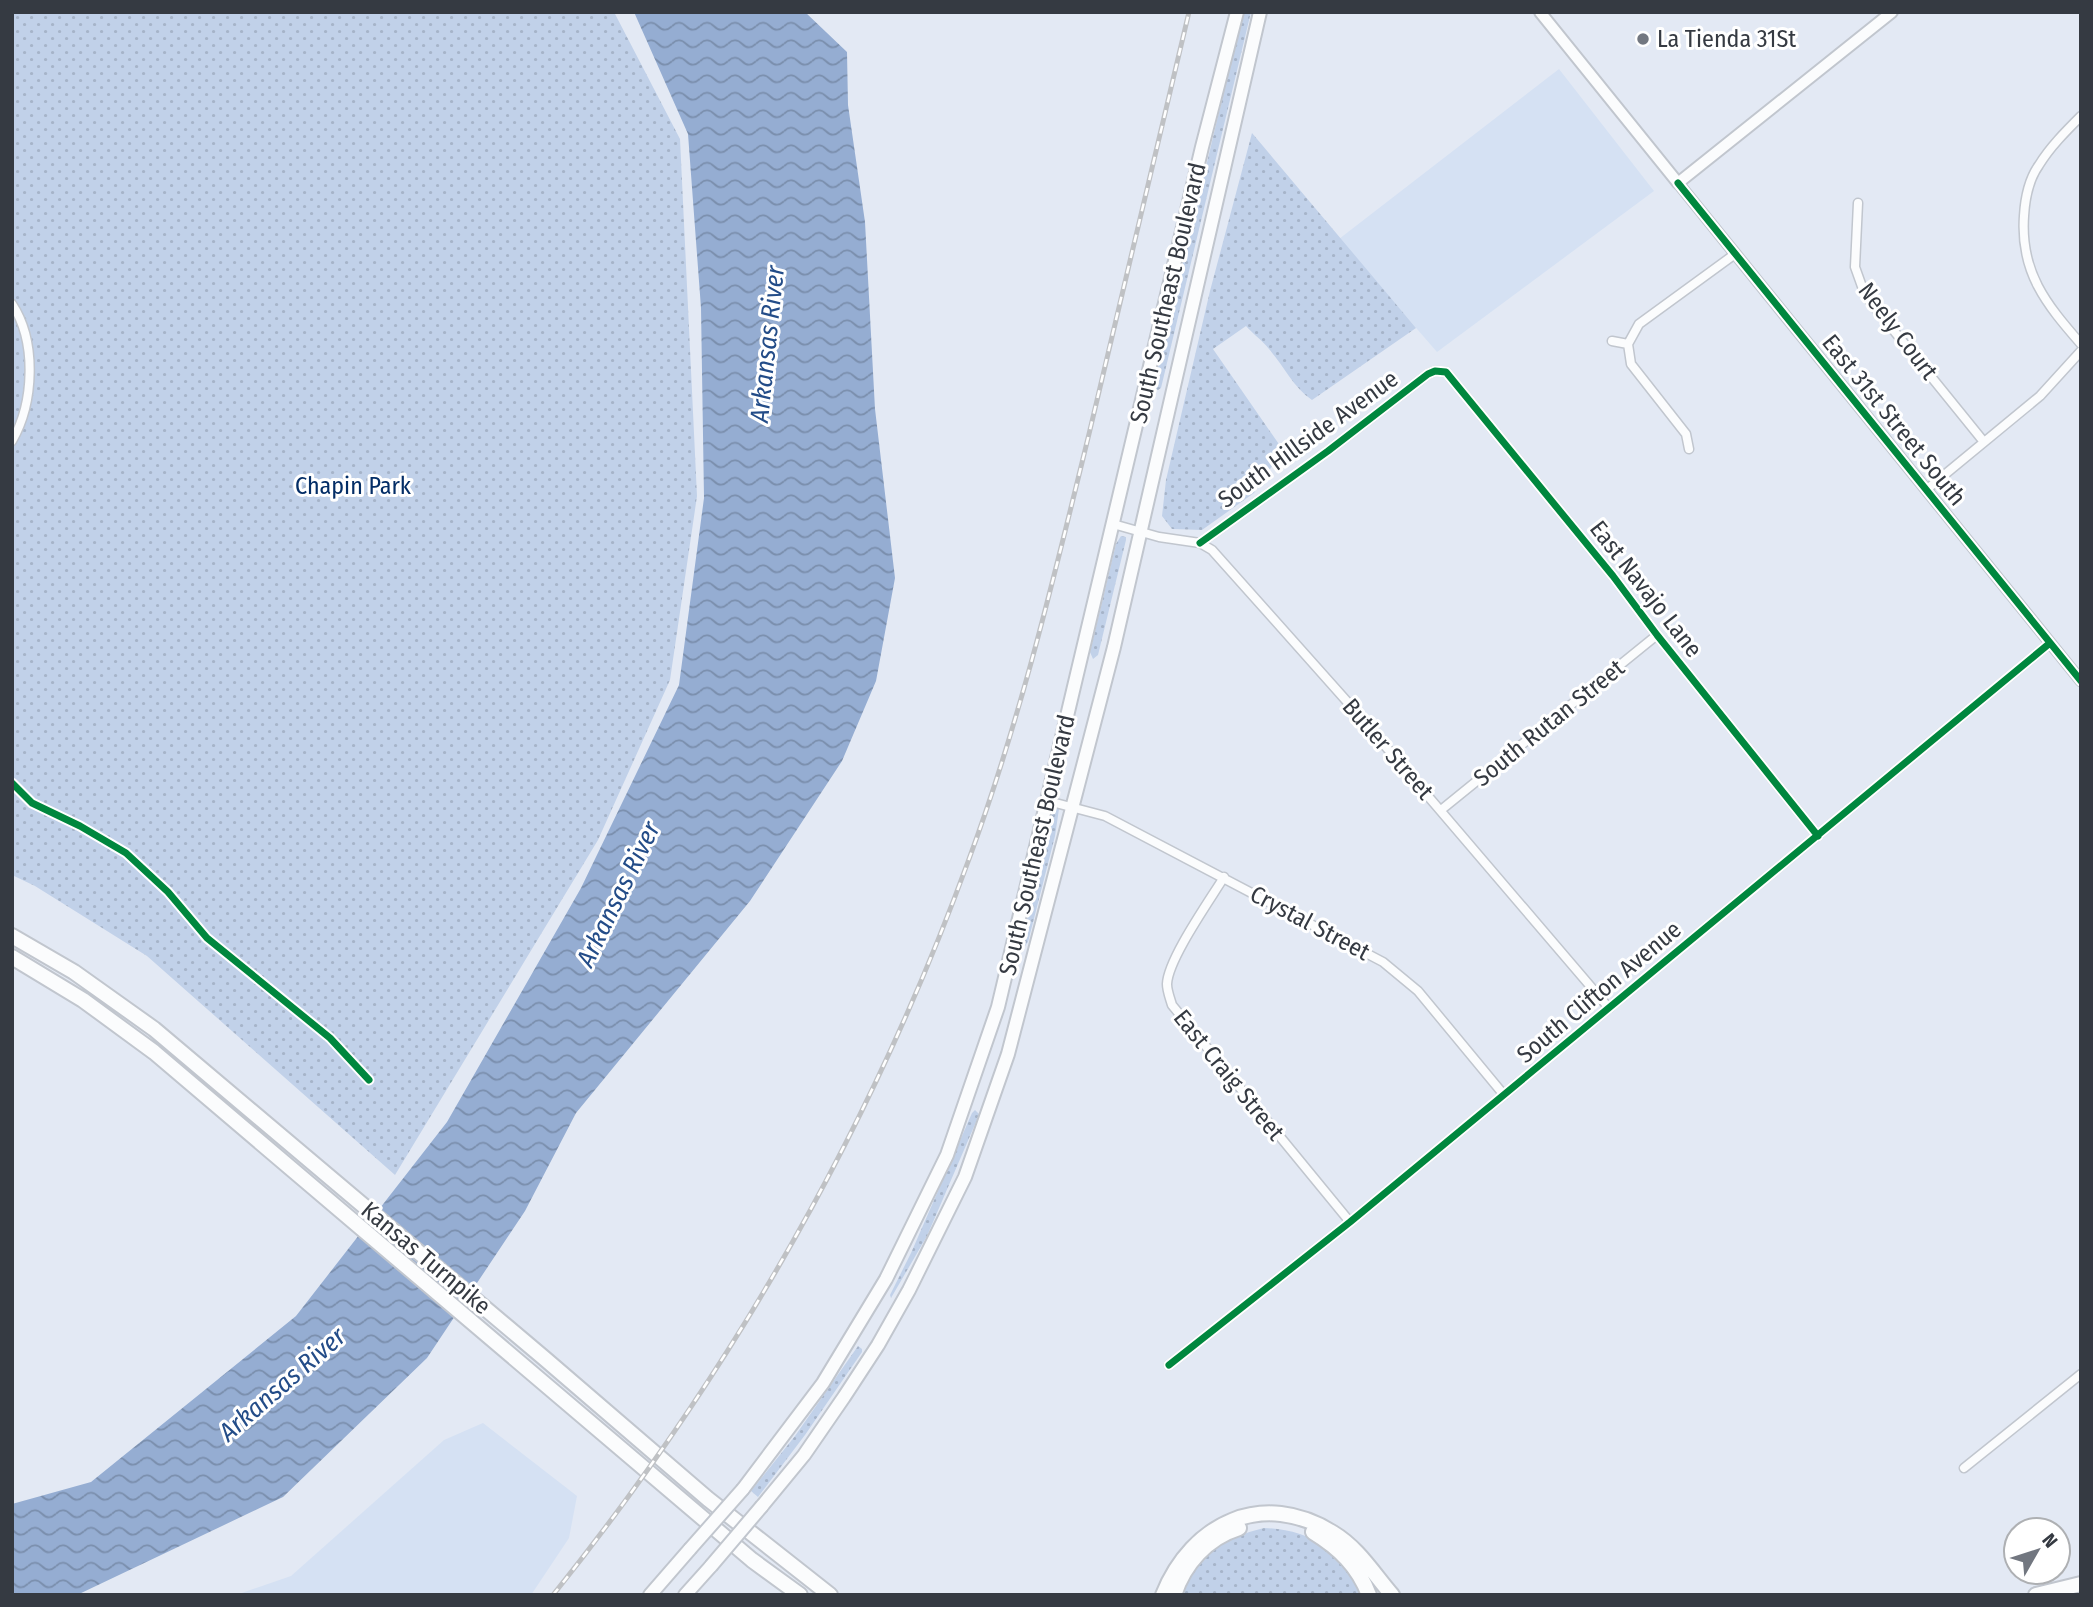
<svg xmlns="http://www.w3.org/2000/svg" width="2093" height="1607" font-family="'Fira Sans Condensed',sans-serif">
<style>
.built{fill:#d5e1f3}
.green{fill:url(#green-dots)}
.water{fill:url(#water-waves)}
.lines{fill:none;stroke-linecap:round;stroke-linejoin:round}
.minor-casing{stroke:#c1c6ce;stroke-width:11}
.tertiary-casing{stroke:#c1c6ce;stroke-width:13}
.secondary-casing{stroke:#c1c6ce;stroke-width:14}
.primary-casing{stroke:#c1c6ce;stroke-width:16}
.motorway-casing{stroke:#c1c6ce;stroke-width:18}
.minor{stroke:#fbfcfd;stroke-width:8}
.tertiary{stroke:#fbfcfd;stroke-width:10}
.secondary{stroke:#fbfcfd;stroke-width:10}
.primary{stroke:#fbfcfd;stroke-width:12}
.motorway{stroke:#fbfcfd;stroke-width:14}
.rail-casing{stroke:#bfc1c4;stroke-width:5}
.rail{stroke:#fff;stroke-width:2.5;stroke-dasharray:8;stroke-linecap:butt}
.primary-bridge-casing{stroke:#c1c6ce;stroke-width:16;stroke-linecap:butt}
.primary-bridge{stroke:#fbfcfd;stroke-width:12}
.cycleway-casing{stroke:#fff;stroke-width:11}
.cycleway{stroke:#00873e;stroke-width:7}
.poi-dot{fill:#727780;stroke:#fff;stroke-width:2.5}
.labels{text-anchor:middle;stroke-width:6;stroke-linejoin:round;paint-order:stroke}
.poi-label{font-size:24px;fill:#353a42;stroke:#fff;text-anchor:start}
.street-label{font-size:24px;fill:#353a42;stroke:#fff}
.park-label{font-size:24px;fill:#032d66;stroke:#fff}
.water-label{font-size:26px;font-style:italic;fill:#234c88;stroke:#fff}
</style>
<defs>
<pattern id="green-dots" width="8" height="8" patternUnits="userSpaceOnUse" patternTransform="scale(1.75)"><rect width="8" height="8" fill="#c1d1e9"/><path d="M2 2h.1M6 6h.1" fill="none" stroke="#a6b4c9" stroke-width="1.8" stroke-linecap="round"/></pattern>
<pattern id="water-waves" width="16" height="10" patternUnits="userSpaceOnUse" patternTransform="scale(1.75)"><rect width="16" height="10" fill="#95add2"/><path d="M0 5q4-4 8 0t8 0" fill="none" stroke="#7a8eac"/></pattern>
</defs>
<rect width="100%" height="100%" fill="#e3e9f4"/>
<path class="built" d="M1559,69L1654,191L1437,352L1339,239Z
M483,1423L577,1496L569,1538L531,1595H236L291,1576L444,1440Z"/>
<path class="green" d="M12,12H614L680,139L697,496L670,680L598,840L395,1175L147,956L35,886L12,875Z
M1243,12H1251L1161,388L1158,390L1155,389L1157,371Z
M1252,133L1416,328L1312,400C1293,387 1284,366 1269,349C1263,341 1253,334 1246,326L1213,349L1283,450L1254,493L1202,530L1172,529L1162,516L1166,480L1210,291Z
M1121,536L1126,537V540L1098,655L1093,659L1090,652L1116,544Z
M1055,808L1059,809L1055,836L1028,942L1025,946L1021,942C1023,922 1044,819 1055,808Z
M975,1110L979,1114L976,1122L927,1236L891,1298L890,1295L911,1253L972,1113Z
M858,1346L862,1349V1352L805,1435L758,1497L751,1491L795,1436Z
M1264,1528C1307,1529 1349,1551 1363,1595H1183C1198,1555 1223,1538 1264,1528Z"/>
<path class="water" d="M634,12H805L847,52L848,105L865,222L875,409L895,578L876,681L842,761L750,901L576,1113L525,1211L427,1358L283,1497L77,1595H12V1504L91,1482L296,1316L447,1122L581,888L679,685L704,498L701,308L688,134Z"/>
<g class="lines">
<defs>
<path id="minor" d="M2081,116C2066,131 2050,147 2039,165C2029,179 2025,199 2024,216C2020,272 2046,304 2081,344
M1858,203L1855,267L1865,295L1984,442
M12,304C37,342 34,403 12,441
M1612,341L1628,344
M1689,449L1686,434L1631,364L1628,344L1639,324L1735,254
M1926,490L2040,396L2081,351
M1113,524L1159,537L1200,543L1212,550L1351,706L1609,1008
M1200,543L1328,451L1428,374L1435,371L1446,372L1613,576L1657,635L1818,836
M1048,801L1105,816L1383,962L1418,991L1504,1095
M1441,810L1657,635
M1224,877C1210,900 1168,959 1167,984C1167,991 1170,998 1172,1005L1350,1222
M1169,1365L1350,1222L2050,643
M1964,1468L2081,1374"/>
<path id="tertiary" d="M1678,183L2081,681"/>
<path id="secondary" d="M1540,12L1678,183L1892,12"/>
<path id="primary" d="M743,1489L823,1383L886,1279L947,1155L998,1007L1202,147L1237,12
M762,1506L804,1455L844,1397L878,1345L909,1290L965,1177L1008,1054L1114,647L1260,12
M650,1595L690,1549
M685,1595L711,1566"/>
<path id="motorway" d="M12,936L74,972L154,1029L544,1358L708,1499L830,1595
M12,957L83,1000L154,1052L752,1560L800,1595
M1313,1532C1339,1548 1358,1566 1369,1595
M1163,1595C1192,1523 1263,1489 1333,1533C1358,1548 1373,1573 1392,1595
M1174,1595C1184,1564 1207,1538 1239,1528
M2036,1595L2081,1584"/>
</defs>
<use href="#minor" class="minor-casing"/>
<use href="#tertiary" class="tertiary-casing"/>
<use href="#secondary" class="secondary-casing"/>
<use href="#primary" class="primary-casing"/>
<use href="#motorway" class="motorway-casing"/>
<use href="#minor" class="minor"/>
<use href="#tertiary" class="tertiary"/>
<use href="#secondary" class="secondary"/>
<use href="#primary" class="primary"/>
<use href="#motorway" class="motorway"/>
<defs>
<path id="rail" d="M553,1595C731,1373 872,1126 969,859C1020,721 1054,577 1089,434C1122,293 1156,153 1189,12"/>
</defs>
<use href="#rail" class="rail-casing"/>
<use href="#rail" class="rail"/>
<defs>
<path id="primary-bridge" d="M690,1549L743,1489
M711,1566L762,1506"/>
</defs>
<use href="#primary-bridge" class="primary-bridge-casing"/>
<use href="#primary-bridge" class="primary-bridge"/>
<defs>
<path id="cycleway" d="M1678,183L2081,681
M1200,543L1328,451L1428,374L1435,371L1446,372L1613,576L1657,635L1818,836
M12,783L32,803L80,826L126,853L168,892L207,938L330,1038L369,1080
M1169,1365L1350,1222L2050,643"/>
</defs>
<use href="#cycleway" class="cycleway-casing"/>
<use href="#cycleway" class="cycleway"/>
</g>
<circle class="poi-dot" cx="1643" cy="39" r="7"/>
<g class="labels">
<g class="poi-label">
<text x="1657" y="47">La Tienda 31St</text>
</g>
<g class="street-label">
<text transform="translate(1168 293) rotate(-77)" y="8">South Southeast Boulevard</text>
<text transform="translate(1898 331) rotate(53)" y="8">Neely Court</text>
<text transform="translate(1894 420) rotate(51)" y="8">East 31st Street South</text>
<text transform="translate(1308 439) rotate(-36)" y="8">South Hillside Avenue</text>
<text transform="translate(1646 589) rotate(52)" y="8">East Navajo Lane</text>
<text transform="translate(1549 723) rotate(-39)" y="8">South Rutan Street</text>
<text transform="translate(1388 749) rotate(49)" y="8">Butler Street</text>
<text transform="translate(1037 845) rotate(-77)" y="8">South Southeast Boulevard</text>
<text transform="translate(1310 923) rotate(28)" y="8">Crystal Street</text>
<text transform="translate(1599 992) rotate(-40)" y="8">South Clifton Avenue</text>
<text transform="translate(1229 1075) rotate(51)" y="8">East Craig Street</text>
<text transform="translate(426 1258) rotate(40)" y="8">Kansas Turnpike</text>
</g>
<g class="park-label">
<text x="353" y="494">Chapin Park</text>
</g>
<g class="water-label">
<text transform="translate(767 344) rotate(-84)" y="9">Arkansas River</text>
<text transform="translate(618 894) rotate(-64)" y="9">Arkansas River</text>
<text transform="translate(282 1384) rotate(-41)" y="9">Arkansas River</text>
</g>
</g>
<rect width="2093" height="1607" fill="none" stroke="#353a42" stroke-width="28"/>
<g transform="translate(2037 1551) rotate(51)"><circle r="33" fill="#ffffff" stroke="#aeb0b3" stroke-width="2"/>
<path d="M0-5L12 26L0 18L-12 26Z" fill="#727780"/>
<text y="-10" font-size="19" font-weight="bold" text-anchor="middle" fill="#353a42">N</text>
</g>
</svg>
